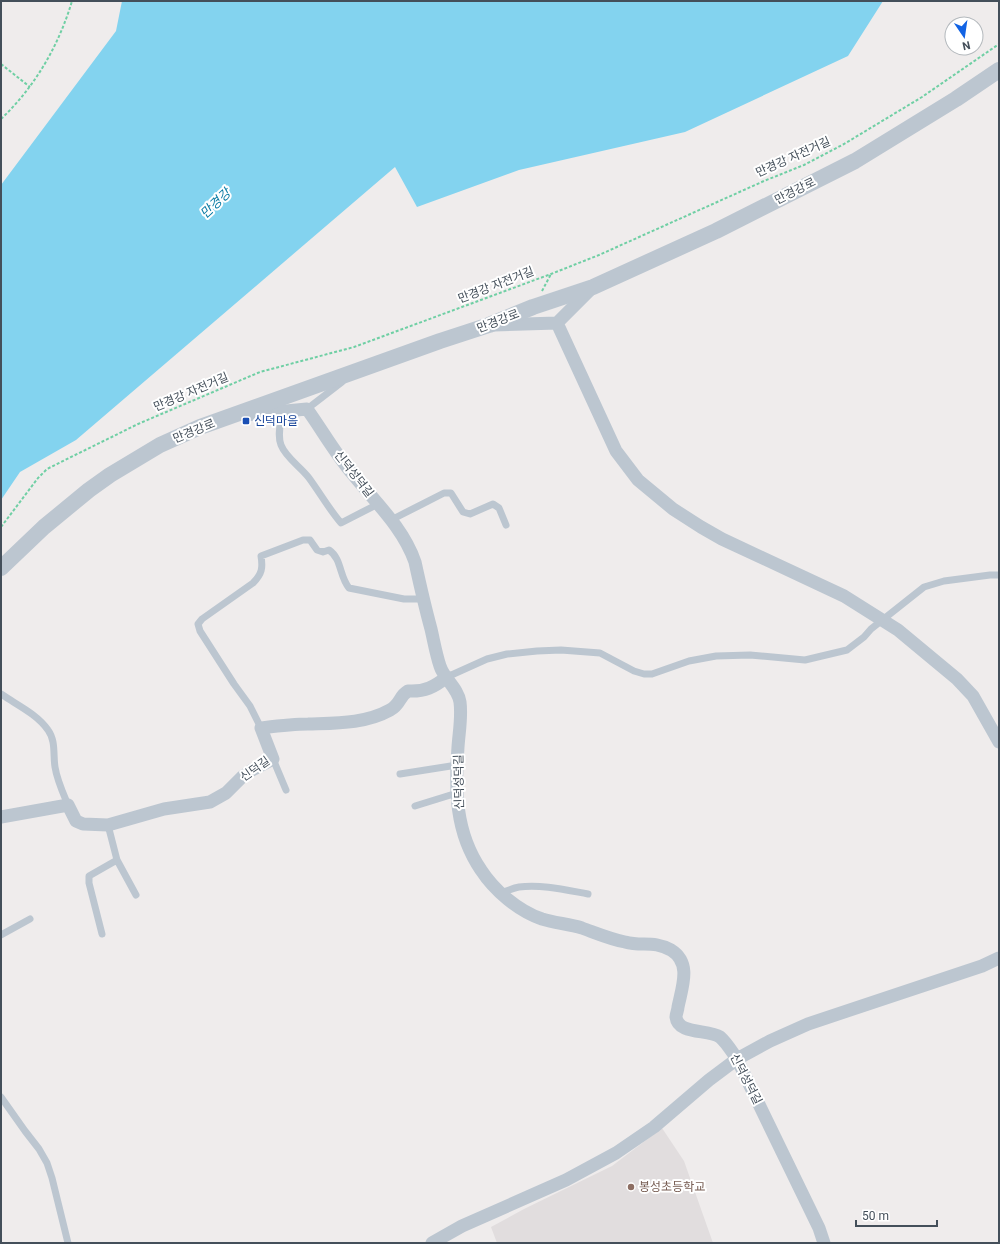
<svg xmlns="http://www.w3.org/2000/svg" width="1000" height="1244" font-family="Roboto,'Noto Sans KR',sans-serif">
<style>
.education{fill:#e1ddde}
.water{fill:#83d3ef}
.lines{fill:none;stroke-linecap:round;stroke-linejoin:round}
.path{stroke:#6fcfa4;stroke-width:2;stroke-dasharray:3 2;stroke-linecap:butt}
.service{stroke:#bcc6d0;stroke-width:7}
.minor{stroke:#bcc6d0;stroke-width:13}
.tertiary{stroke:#bcc6d0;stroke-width:16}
.transit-dot{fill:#1a4fb4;stroke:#fff;stroke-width:1.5}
.education-dot{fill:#8d6e63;stroke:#fff;stroke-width:1.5}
.labels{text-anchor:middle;stroke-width:4;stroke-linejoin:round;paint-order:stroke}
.street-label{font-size:12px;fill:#444f5a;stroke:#fff}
.transit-label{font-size:12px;fill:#164399;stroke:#fff;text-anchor:start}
.education-label{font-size:12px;fill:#785e54;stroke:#fff;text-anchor:start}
.water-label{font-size:13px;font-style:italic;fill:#087aa3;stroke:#fff}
</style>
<rect width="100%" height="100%" fill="#efecec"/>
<path class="education" d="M662,1128L684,1161L713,1243H497L491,1227L524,1209L612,1166Z"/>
<path class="water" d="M122,1H883L848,56L685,132L519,170L417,207L395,167L76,440L20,472L1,500V185L116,31Z"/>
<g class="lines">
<path class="path" d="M1,64L30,87
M1,119C35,87 59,45 72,1
M542,291L551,274
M1,527L38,478L47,469L61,462L138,424L260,372L354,347L551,274L599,255L764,181L804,165L844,144L922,97L999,44"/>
<path class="service" d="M307,409L342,382
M282,411C281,422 277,435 281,445C286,458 301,467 309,478C320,493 329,509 341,523L378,504
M391,520L444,493H451L463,512L470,514L493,504L499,508L506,525
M447,677L487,659L507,654L537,651L561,650L600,653L634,671L644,674H652L689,661L716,656L750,655L805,660L847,650L864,637L871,629L924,587L944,581L990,575H999
M1,694C17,705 37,714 48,730C56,741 53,755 55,767C57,780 63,793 68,805
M261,728L250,706L234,684L200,631L198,624L202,619L253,583C262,574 263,568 261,556L303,540H310L317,550L323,552L329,550C342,559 339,576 349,588L404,599H424
M273,759L286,790
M400,774L457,765
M415,806L457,793
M108,825L117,860L136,895
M501,893C507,891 513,888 519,887C541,884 566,890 588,894
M102,934L89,883V876L117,860
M1,935L30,919
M1,1097L25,1131L39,1149L47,1163L52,1178L68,1243"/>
<path class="minor" d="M557,323L616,451L638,480L673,509L701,527L722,539L844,596L898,630L957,679L973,696L999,742
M494,325L557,323L592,288
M244,415L307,409C322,430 335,453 351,472C374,501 403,527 415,562C420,585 425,607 431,629C434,642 436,654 440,666C444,679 458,688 460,702C462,717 459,732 458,747C455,790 455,832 481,870C494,890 518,911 542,919C555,923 569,924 582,928C596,933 610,939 625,942C642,947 653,940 671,950C692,963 682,987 678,1007C678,1010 676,1014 676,1017C678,1035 708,1029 720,1037C727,1043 732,1052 737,1059L819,1228L824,1243
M1,817L68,805L76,821L83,824L108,825L164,809L210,802L226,793L242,777L252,770L273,759L261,728C277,726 292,724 308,724C335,723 365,724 390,710C401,704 399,696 408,691C425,692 434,687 447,677
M432,1243L462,1226L566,1180L616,1153L654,1127L709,1080L737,1059L770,1041L808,1024L982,966L999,958"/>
<path class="tertiary" d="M1,568L44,527L89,490L110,475L160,445L200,427L440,341L489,325L533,307L593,287L716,231L855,161L956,99L999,70"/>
</g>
<rect class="transit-dot" x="242" y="417" width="8" height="8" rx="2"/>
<circle class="education-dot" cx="631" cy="1187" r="4"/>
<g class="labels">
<g class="street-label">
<text transform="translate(793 157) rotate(-24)" y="4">만경강 자전거길</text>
<text transform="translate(795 191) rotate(-27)" y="4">만경강로</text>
<text transform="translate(496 285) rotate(-21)" y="4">만경강 자전거길</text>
<text transform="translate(498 321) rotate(-21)" y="4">만경강로</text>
<text transform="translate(191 392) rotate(-23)" y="4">만경강 자전거길</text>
<text transform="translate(194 431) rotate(-22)" y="4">만경강로</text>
<text transform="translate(354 474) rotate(52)" y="4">신덕성덕길</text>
<text transform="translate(255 769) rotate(-35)" y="4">신덕길</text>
<text transform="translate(459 782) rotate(-91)" y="4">신덕성덕길</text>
<text transform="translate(746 1079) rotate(63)" y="4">신덕성덕길</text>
</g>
<g class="transit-label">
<text x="254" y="425">신덕마을</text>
</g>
<g class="education-label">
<text x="639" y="1191">봉성초등학교</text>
</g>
<g class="water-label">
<text transform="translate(215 203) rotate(-43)" y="5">만경강</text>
</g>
</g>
<rect width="1000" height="1244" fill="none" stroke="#444f5a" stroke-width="4"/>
<g transform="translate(964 36) rotate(167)"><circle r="19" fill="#ffffff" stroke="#b4b9bd"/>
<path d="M0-3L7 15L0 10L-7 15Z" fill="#1263e4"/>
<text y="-6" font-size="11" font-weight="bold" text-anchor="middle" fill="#444f5a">N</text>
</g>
<path d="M856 1220v6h81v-6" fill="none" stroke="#444f5a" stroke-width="2"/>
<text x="862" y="1220" font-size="12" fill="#444f5a" stroke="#ffffff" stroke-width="3" paint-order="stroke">50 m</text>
</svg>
